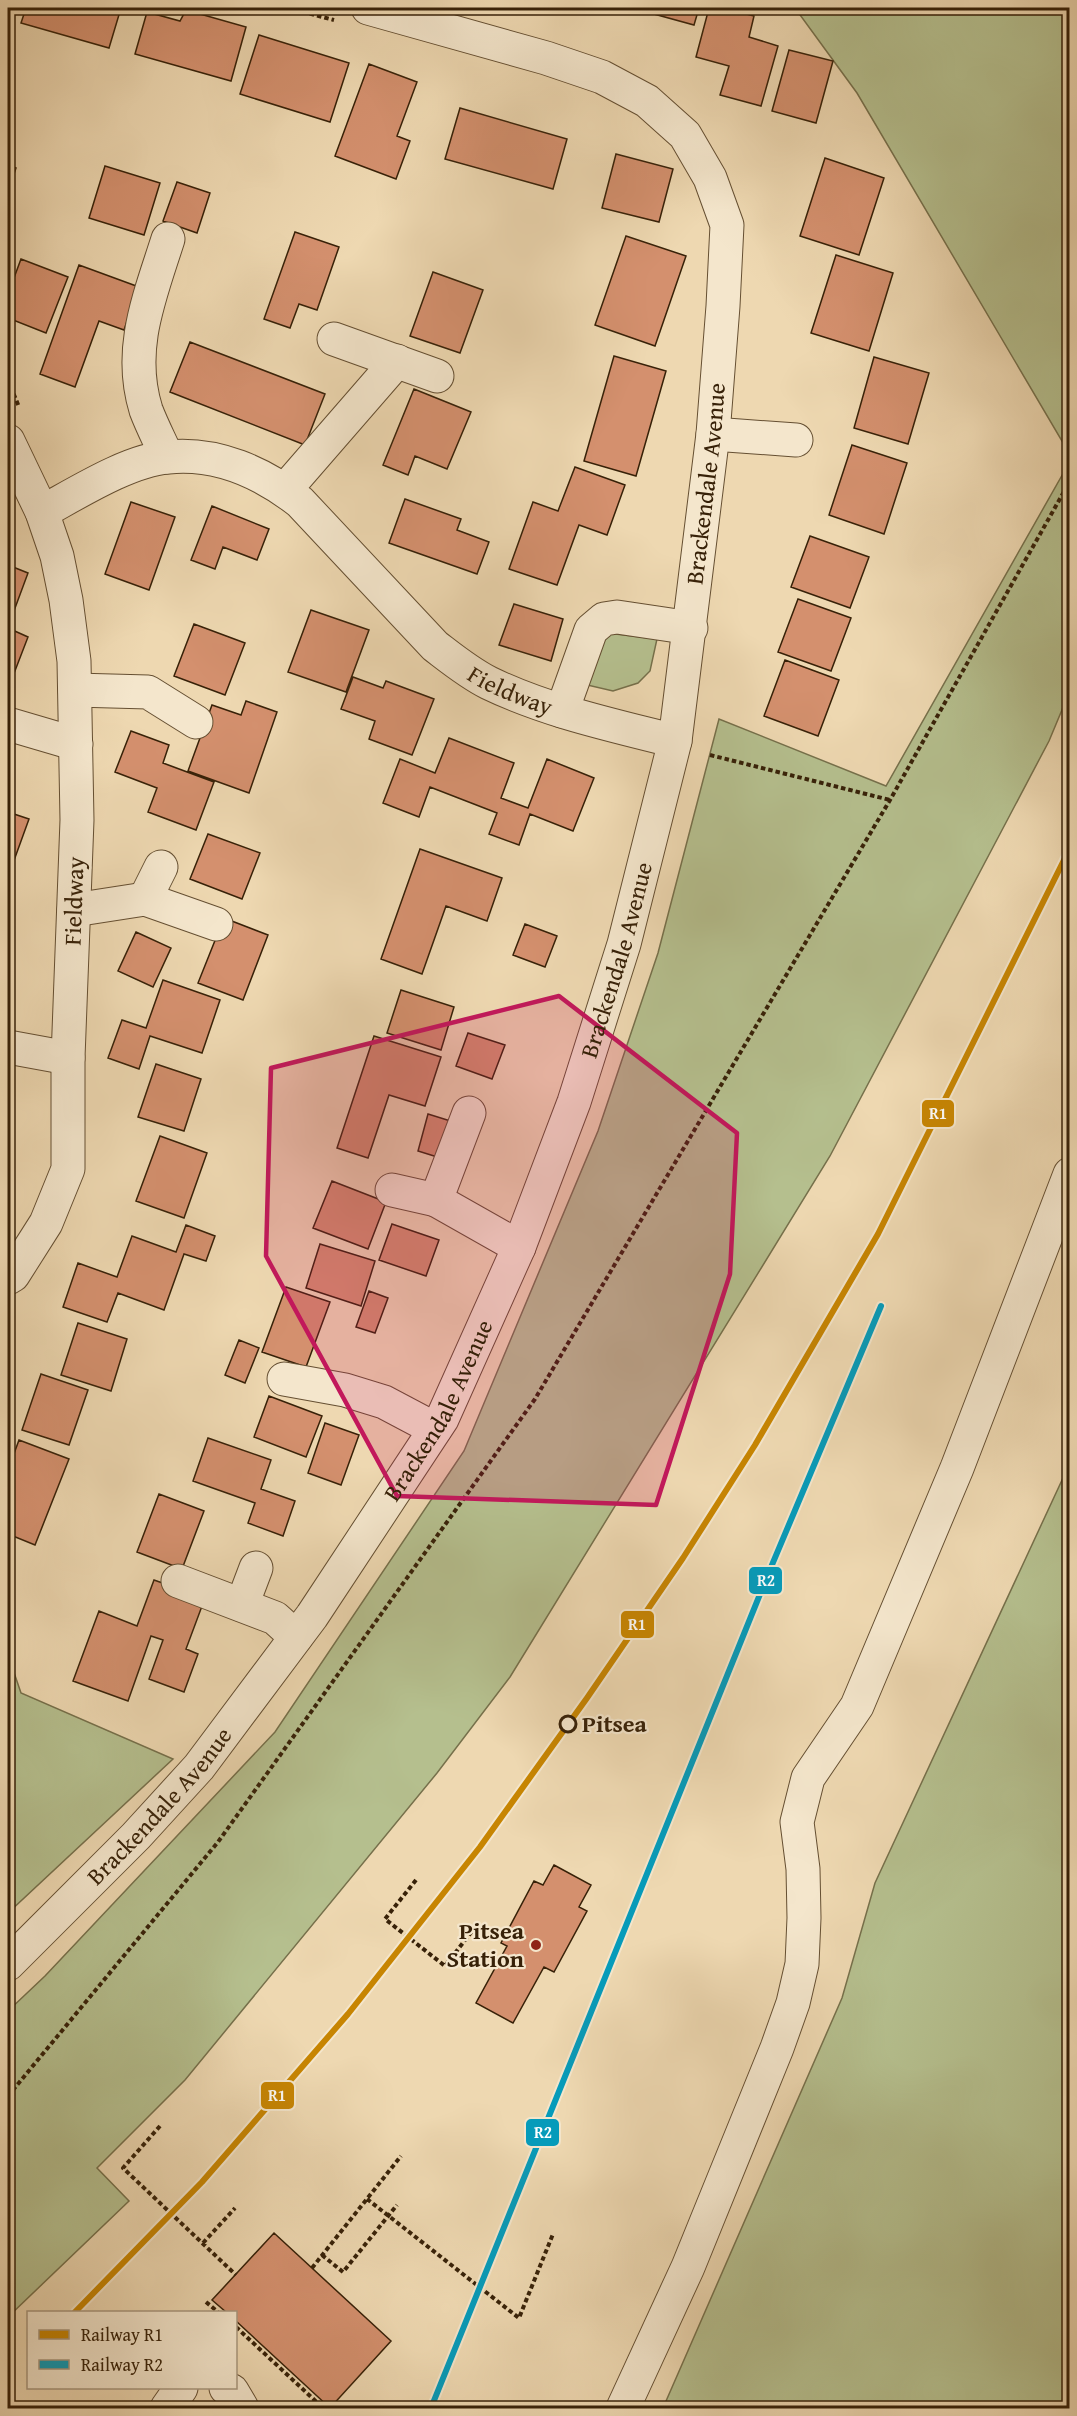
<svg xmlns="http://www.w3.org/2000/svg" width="1077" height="2416" font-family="'Gentium Book Plus',serif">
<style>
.green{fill:#b5bf8e;stroke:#76704b;stroke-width:1.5}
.building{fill:#d4906e;stroke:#372108;stroke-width:1.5}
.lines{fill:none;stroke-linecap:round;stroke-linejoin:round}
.minor-casing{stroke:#654f32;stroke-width:35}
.path{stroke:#372108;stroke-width:4;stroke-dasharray:4.5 3;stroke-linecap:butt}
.minor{stroke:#f4e6cc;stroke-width:33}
.rail-1-casing{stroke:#f4e6cc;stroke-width:10}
.rail-2-casing{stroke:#f4e6cc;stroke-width:10}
.rail-1{stroke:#c78502;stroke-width:6}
.rail-2{stroke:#069bba;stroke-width:6}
.marked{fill:#c2185b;fill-opacity:0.2;stroke:#c2185b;stroke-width:4.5;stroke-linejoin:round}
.stop-dot{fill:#f4e6cc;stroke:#372108;stroke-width:3}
.poi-dot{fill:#8f2418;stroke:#f4e6cc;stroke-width:2}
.labels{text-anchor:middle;stroke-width:4.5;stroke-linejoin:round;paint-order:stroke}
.street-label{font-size:24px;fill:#372108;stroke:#f4e6cc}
.stop-label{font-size:24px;font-weight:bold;fill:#372108;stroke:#f4e6cc;text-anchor:start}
.poi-label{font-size:24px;font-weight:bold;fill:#372108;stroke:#f4e6cc;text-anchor:end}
.line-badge{stroke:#f4e6cc;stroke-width:2}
.badge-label{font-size:16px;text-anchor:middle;font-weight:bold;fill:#fff}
</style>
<rect width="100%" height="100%" fill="#eed8b1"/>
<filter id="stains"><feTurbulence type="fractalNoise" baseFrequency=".00333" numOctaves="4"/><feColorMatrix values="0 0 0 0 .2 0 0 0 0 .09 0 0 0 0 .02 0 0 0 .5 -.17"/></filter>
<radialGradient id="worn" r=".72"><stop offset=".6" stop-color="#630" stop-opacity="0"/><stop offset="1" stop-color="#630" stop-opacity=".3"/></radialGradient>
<path class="green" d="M795,8H1069V453L857,93Z
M1069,463V693L1049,741L830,1156L510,1677L437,1773L185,2080L97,2168L129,2201L8,2317V2011L45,1976L275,1732L464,1451L598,1131L658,953L719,719L886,786Z
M607,633L657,639L650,671L638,683L613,691L583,684Z
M1069,1465V2408H663L842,1998L875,1883Z
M8,1655L21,1693L173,1759L8,1913Z"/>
<path class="building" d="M26,8H121L109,48L21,23Z
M632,8H699L694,25Z
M709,8H724L754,16L749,37L778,46L761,106L720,95L729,66L696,57Z
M186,10L246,27L231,81L135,54L147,12L180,21Z
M259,35L349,63L330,122L240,94Z
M789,50L833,61L816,123L772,111Z
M369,64L417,82L397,136L410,141L396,179L335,156Z
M460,108L567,139L553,189L445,159Z
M616,154L673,169L659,222L602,208Z
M825,158L884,178L859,255L800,236Z
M8,165L16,168L8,192Z
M105,166L160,183L144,235L89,218Z
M177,182L210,193L197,233L163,221Z
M295,232L339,247L317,310L299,304L290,328L264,319Z
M626,236L686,256L655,346L595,325Z
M836,255L893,273L869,351L811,333Z
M21,259L68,277L46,333L8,318V294Z
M79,265L139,287L124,330L99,321L75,387L40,374Z
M433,272L483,290L460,353L410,336Z
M190,342L325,394L305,445L170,392Z
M614,356L666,371L636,476L584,461Z
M874,357L929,373L908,444L854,428Z
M414,389L471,412L447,469L415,456L408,475L383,465Z
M852,445L907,463L884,534L829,515Z
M575,467L625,485L607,535L579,525L557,585L509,569L533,502L558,511Z
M405,499L461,519L457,530L489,542L477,574L389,543Z
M131,502L175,517L149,590L105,574Z
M212,506L269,529L257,560L223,547L215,569L191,560Z
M8,535L14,537L8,555Z
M810,536L869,557L850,608L791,587Z
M8,565L28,573L8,627Z
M798,599L851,618L831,671L778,652Z
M514,604L563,619L551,661L499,645Z
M311,610L369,630L346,692L288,672Z
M194,624L245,643L225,695L174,676Z
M8,628L28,637L8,689Z
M785,660L839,680L818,736L764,716Z
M353,677L383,688L386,681L434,699L412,755L369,739L375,721L341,709Z
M246,701L277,712L249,793L188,771L212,705L241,715Z
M131,731L169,745L163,763L214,782L196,830L148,812L157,788L115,772Z
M449,738L514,763L501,798L528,808L547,759L594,778L573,831L530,814L519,845L489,834L497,813L430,787L419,817L383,803L400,759L435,773Z
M8,812L29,819L8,877Z
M208,834L260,853L242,899L190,879Z
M420,849L502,878L487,921L446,906L422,974L381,959Z
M8,907L14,909L8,927Z
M224,918L268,935L243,1000L198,983Z
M525,924L557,936L545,967L513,955Z
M136,932L171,948L153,987L118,971Z
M163,980L220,1000L202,1053L150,1036L139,1069L108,1058L122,1020L146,1028Z
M401,990L454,1007L441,1050L387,1033Z
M468,1033L505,1045L492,1079L456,1066Z
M374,1036L441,1057L425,1106L389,1095L368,1158L337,1148Z
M156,1064L201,1079L184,1131L138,1117Z
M428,1114L457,1123L447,1160L418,1151Z
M160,1136L207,1153L184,1218L136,1201Z
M332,1181L386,1202L368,1249L313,1228Z
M392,1224L439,1240L426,1276L379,1260Z
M186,1225L215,1236L206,1261L184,1254L164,1310L118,1293L107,1322L63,1307L78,1263L117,1277L132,1236L176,1252Z
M320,1244L375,1261L361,1306L306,1288Z
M286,1287L330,1302L306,1367L262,1352Z
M369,1291L388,1298L375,1333L356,1327Z
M78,1323L127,1339L111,1391L61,1375Z
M239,1340L259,1348L245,1383L225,1375Z
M41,1374L88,1390L69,1445L22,1430Z
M269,1396L322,1416L306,1457L254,1437Z
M325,1423L359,1435L341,1485L308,1473Z
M208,1438L271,1460L261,1489L295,1501L283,1536L248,1523L255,1503L193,1481Z
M19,1440L69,1459L35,1545L8,1534V1470Z
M159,1494L204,1511L182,1569L137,1552Z
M154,1580L205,1598L186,1649L198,1654L184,1692L149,1679L163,1640L151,1636L128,1701L73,1681L99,1611L137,1626Z
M554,1865L591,1885L579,1907L587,1911L554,1972L544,1967L513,2023L476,2003L507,1946L501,1943L534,1881L543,1885Z
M274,2233L391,2341L330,2408L236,2321V2312H226L212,2300Z"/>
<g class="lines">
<defs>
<g id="minor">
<path d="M334,339L437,376"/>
<path d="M713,434L796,440"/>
<path d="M8,441L42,512L57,556L66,600L74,661L77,820L68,1058V1169L46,1223L13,1275L8,1278"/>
<path d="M167,457C160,441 152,426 146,410C127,349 150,296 168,239"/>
<path d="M285,490L397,361"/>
<path id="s1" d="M42,512C77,493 129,460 168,457C217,452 263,473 300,502L435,646C452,659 469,673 489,683C547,711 612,725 675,741"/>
<path d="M75,690L148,692L196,722"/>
<path d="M562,711L591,630L604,619L617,617L691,628"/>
<path d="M8,724L76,744"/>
<path d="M145,899L161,867"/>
<path d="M74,910L145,899L216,924"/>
<path d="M8,1047L68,1058"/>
<path d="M469,1113L436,1200L519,1247"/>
<path d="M392,1190L436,1200"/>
<path d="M284,1379L345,1390L384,1402L435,1429"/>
<path d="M178,1581L275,1618L296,1637"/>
<path d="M242,1605L256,1568"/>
<path id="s2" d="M8,1964L136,1836L199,1767L312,1616L442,1419L519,1247L574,1102L624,944L675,741L713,434L723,306L727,225L710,178L685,135L647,101L602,77L546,58L368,8"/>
<path d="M226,2388L232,2391L242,2408"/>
<path d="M167,2408L181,2388"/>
<path d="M623,2408L688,2267L777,2048L793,2003L802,1964L804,1918L803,1869L797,1822L808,1778L857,1706L957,1468L1070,1174"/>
</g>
</defs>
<use href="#minor" class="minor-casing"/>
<path class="path" d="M288,8L334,20
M8,380L19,407
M710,755L890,800
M416,1880L385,1919L445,1966L476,1926
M8,2096L218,1842L535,1399L890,800L1070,481
M160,2126L123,2168L236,2275
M367,2199L519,2318L553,2234
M203,2243L235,2208
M322,2255L343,2272L397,2205
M312,2268L401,2156
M206,2302L218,2312
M236,2327L323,2408"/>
<use href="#minor" class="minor"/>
<defs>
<path id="rail-1" d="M75,2312L202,2182L348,2014L480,1847L587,1698L683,1558L755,1445L878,1234L1070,848"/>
<path id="rail-2" d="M431,2408L769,1572L881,1306"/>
</defs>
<use href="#rail-1" class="rail-1-casing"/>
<use href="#rail-2" class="rail-2-casing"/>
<use href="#rail-1" class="rail-1"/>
<use href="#rail-2" class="rail-2"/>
</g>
<path class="marked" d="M559,996L737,1133L730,1274L656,1505L397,1496L266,1256L271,1068Z"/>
<circle class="stop-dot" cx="568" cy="1724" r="8"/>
<circle class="poi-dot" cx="536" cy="1945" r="6"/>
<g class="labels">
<g class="street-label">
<text dy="8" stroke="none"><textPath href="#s2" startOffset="1677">Brackendale Avenue</textPath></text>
<text dy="8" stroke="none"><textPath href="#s1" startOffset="567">Fieldway</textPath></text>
<text transform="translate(74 901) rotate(-88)" y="8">Fieldway</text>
<text dy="8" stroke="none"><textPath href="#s2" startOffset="1191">Brackendale Avenue</textPath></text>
<text dy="8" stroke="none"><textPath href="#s2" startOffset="705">Brackendale Avenue</textPath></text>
<text dy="8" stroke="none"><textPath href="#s2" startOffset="219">Brackendale Avenue</textPath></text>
</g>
<g class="stop-label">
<text x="582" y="1732">Pitsea</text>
</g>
<g class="poi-label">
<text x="524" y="1939">Pitsea<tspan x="524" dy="28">Station</tspan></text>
</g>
</g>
<g class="line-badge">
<rect x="921" y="1099" width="34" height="29" rx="6" fill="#c78502"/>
<rect x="748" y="1566" width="35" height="29" rx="6" fill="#069bba"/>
<rect x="620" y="1610" width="35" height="29" rx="6" fill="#c78502"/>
<rect x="260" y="2081" width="35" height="29" rx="6" fill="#c78502"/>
<rect x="525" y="2118" width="35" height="29" rx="6" fill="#069bba"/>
</g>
<g class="badge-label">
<text x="938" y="1119">R1</text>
<text x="766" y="1586">R2</text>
<text x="637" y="1630">R1</text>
<text x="277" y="2101">R1</text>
<text x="543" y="2138">R2</text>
</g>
<rect width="1077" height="2416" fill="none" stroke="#eed8b1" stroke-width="30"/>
<rect x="9" y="9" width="1059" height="2398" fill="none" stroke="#372108" stroke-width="3"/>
<rect x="15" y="15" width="1047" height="2386" fill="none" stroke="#372108" stroke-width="1.5"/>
<rect x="27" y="2311" width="210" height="78" fill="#f4e6cc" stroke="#a8977e" stroke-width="1.5"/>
<rect x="39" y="2330" width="30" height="9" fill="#c78502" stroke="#a8977e" stroke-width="1.5"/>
<text x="81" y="2341" font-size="18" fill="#372108">Railway R1</text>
<rect x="39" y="2360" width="30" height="9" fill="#069bba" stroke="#a8977e" stroke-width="1.5"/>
<text x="81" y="2371" font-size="18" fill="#372108">Railway R2</text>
<rect width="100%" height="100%" filter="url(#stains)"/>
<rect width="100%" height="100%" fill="url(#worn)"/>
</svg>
